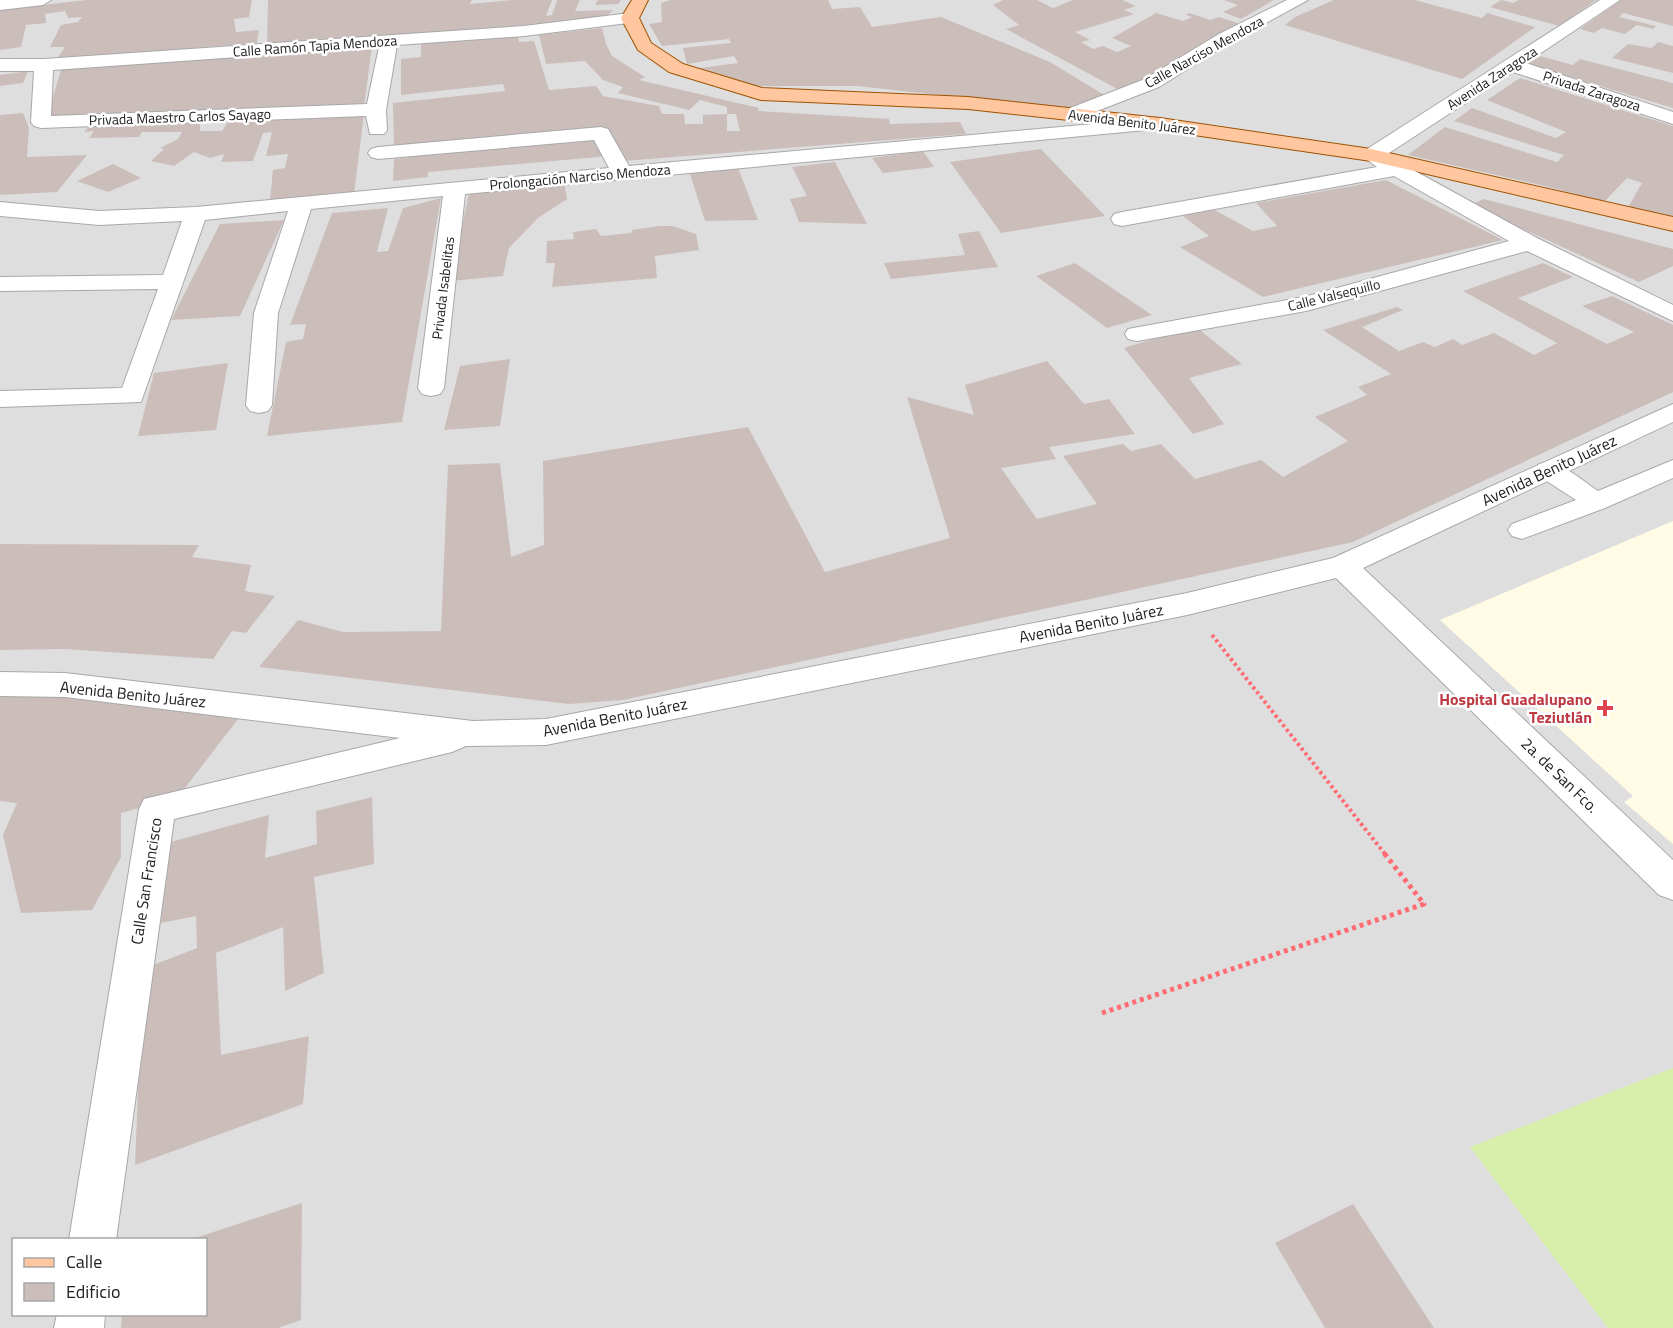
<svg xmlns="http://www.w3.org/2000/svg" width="1673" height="1328" font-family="'Titillium Web',sans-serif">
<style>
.residential{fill:#dfdede;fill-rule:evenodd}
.education{fill:#fffbe4}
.grass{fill:#d7efab}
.building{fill:#cbbeba;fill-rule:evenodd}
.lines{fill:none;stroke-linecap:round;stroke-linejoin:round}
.lane-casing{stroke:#a8a8a8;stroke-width:2}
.street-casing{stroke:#a8a8a8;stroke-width:2}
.primary-casing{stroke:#9f5200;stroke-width:2}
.path-far1{stroke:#ff6c73;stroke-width:4;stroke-dasharray:3 3;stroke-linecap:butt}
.path{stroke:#ff6c73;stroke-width:5;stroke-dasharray:4 4;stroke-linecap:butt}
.lane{fill:#fff;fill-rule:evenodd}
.street{fill:#fff;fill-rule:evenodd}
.primary{fill:#ffc7a0;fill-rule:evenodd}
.health-dot{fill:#e0444e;stroke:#fff;stroke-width:2}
.labels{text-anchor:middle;stroke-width:5;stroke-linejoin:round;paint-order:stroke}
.far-street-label{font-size:14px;fill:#212121;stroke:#fff}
.street-label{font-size:16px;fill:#212121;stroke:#fff}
.health-label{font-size:16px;font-weight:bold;fill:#be3a42;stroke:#fff;text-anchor:end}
</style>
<rect width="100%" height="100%" fill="#f2ede8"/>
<path class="residential" d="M0,0H1673V1328H0ZM14,1240H206V1314H14Z"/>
<path class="education" d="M1673,521V844L1624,802L1633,796L1440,620Z"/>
<path class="grass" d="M1673,1068V1328H1608L1470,1147Z"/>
<path class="building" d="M86,0H252L249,17L234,19L236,32L259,30L257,43L57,59L65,47H50L61,25L78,22L82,17L68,18L65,11L45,14L46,23L26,25L21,47L0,50V10Z
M268,0H472L470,4L513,0H552L546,16L552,15L557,0H580L575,11L613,10L604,19L267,45Z
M598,0H621L618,4L595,5Z
M671,0H828L832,9L860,7L872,27L941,17L1050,62L1106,96L1066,109L857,86H756L700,68L738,63L734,56L687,64L683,48L731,43L729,39L662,46L649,24L662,22L661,3Z
M1003,0H1037L1053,8L1073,0H1122L1136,6L1124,10L1134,14L1075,32L1090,40L1081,42L1093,49L1103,46L1117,52L1131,46L1112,38L1156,13L1183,21L1192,17L1186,15L1189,13L1210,20L1219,17L1238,23L1207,47L1121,91L1006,29L1019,25L993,5Z
M1224,0H1274L1241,19L1223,12L1238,5Z
M1334,0H1415L1482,18L1487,13L1535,27L1462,79L1285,25L1295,17Z
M1501,0L1514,3L1518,0H1596L1559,26L1490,7Z
M1621,0H1673V26L1623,13L1619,17L1656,26L1653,29L1637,25L1625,34L1602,28L1594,33L1580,29Z
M602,28L606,44L612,56L645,77L639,80L759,108L758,111L889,119L890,124L960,122L966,134L623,161L621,155L428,172V177L393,181L394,159L532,143L394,147L393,103L505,91L503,84L401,95V59L421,57V43L518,35L519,42L534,41L549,90L596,86L603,96L659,106L662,114H684L685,124H703V115L727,114V107L700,100L689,110L618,93L623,87L603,80L585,61L546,64L539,35ZM727,114H736L740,131H727Z
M1658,42L1673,46V73L1612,58L1628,44L1652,48Z
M372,46L364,107L47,117L61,70Z
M1540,56L1573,65L1580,59L1673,83V108L1527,64Z
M28,71L23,83L0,86V75Z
M1520,78L1673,126V220L1627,209L1642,183L1627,178L1604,202L1545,186L1408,155L1445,127L1557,162L1564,155L1454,121L1472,108L1556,138L1566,132L1487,100Z
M23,113L29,128L27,157L87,155L57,192L0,195V115Z
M364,114L354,194L270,200L273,170L285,168L288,154L266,156L272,132L263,133L253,161L221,162L224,154L210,158L194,152L174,166L151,161L164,149L160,148L178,139L182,132H142L139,137L89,138L94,131L84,132L91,124L200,122V131H222L228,122Z
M1041,149L1105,216L1001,233L950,162Z
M923,151L934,167L883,173L872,158Z
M835,162L867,224L799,222L790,199L807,196L792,167Z
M113,164L141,178L108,192L77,181Z
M737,165L758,220L705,221L689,171Z
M564,180L567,199L538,218L509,248L503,276L451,281L470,188Z
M1386,180L1503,240L1263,297L1180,247L1209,236L1183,216L1209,207L1253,231L1277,226L1256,203Z
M441,198L402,422L267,436L286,342L303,339L306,324L290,325L332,213L388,208L377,252L388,251L403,208Z
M1484,199L1673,249V266L1639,282L1470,205Z
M284,220L240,316L171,320L220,224Z
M659,226H673L696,234L699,250L655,256L657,278L552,287L555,263H546L547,241L574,239L573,232L596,229L601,236L631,233L632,230Z
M979,231L998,267L891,279L884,263L965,255L958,234Z
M1075,263L1152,315L1107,328L1036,276Z
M1543,263L1573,277L1518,298L1607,344L1634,332L1582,306L1612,296L1673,325V392L1353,542L623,700L569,704L259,667L298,620L343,632L441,631L448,465L500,463L511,557L544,545L543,461L748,427L825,572L950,538L907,397L974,415L965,385L1047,361L1084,404L1109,399L1135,434L1049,447L1056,459L1001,468L1037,519L1097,504L1063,456L1123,444L1131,451L1161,444L1195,479L1261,460L1283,477L1348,441L1315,417L1367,395L1358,387L1391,374L1323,330L1397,307L1403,310L1362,327L1399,351L1423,342L1435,347L1453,339L1462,345L1494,333L1534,355L1557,343L1463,291Z
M1195,326L1242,364L1189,378L1224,424L1193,434L1124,348Z
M510,359L500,426L444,430L460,366Z
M228,363L216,430L138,436L154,373Z
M0,544L199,545L192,557L251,565L245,591L275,596L246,633L232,631L213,659L64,649L0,650Z
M85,695L238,719L178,797L121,813V857L92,910L21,913L3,835L17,803L0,801V697Z
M372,797L374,864L314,877L324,973L285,991L283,927L216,953L221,1055L309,1036L303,1104L135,1165L143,969L197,948L196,916L161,923L167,843L269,815L265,858L317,844L316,811Z
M302,1203L301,1320L278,1328H121L122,1314H206V1240L192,1239Z
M1353,1204L1434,1328H1325L1275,1243Z"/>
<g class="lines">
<defs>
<path id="lane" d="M1673,460V478L1605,508L1522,539L1512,536L1508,530L1512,524L1576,500L1539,476L1535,470L1539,464C1560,459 1581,480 1598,491Z"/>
<path id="street" d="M0,0H51L43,5L0,10Z
M1287,0H1308L1231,42L1159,87L1079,118H1065L1062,114L1065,110L1145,79L1219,34Z
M1600,0H1620L1526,63L1673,112V124L1513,72L1386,155L1400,163L1413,164L1416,168L1415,171L1537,238L1673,305V321L1527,251L1306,311L1137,341L1128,339L1125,334L1128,329L1304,297L1509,241L1394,176L1122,226L1114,224L1111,219L1114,214L1122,212L1377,167L1361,155L1364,151Z
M630,13L639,18L636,22L524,36L397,45L386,110L387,130L384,134H370L366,116L41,128L34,126L31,122L34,71H0V59H44L524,26ZM379,47L367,104L51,116L53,70Z
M1160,118L1167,120L1170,124L1167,128L465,194L444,388L440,394L431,396L422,394L418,388L443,196L311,209L278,313L272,405L268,411L259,413L250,411L246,405L254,313L288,211L205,220L141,402L0,407V391L122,388L158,289L0,291V277L163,275L182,221L99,225L0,216V202L99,211L196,207L609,168L594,140L378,159L371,157L368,153L371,149L378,147L601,127L608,129L629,166Z
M1673,404V422L1363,568L1673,860V900L1659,895L1336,578L1187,615L546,745L466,746L452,752L174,819L116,1240H69L139,809L144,799L400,738L65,697L0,696V672L65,673L473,721L546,719L1187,593L1333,558Z
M57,1314H105L104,1328H54Z"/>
<path id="primary" d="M632,0H648L639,18L651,43L683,64L762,88L968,97L1160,118L1371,149L1673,217V231L1371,161L1160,130L968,109L761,100L669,72L638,50L621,18Z"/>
</defs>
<use href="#lane" class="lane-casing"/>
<use href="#street" class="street-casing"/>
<use href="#primary" class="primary-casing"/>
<path class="path-far1" d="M1212,635L1385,854"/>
<path class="path" d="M1102,1013L1424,904L1384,853"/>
<use href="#lane" class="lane"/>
<use href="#street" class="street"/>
<use href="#primary" class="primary"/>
</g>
<path class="health-dot" d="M1602 699h6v6h6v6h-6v6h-6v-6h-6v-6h6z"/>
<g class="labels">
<g class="far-street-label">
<text transform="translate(315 46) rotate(-4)" y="5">Calle Ramón Tapia Mendoza</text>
<text transform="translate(1204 52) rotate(-29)" y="5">Calle Narciso Mendoza</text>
<text transform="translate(1492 78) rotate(-33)" y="5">Avenida Zaragoza</text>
<text transform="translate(1592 91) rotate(18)" y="5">Privada Zaragoza</text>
<text transform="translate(180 117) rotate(-2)" y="5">Privada Maestro Carlos Sayago</text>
<text transform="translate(1132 122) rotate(7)" y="5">Avenida Benito Juárez</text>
<text transform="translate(580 177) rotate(-5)" y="5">Prolongación Narciso Mendoza</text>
<text transform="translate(443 288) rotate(-83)" y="5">Privada Isabelitas</text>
<text transform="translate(1334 295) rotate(-14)" y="5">Calle Valsequillo</text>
</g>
<g class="street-label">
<text transform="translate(1549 470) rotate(-25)" y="6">Avenida Benito Juárez</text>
<text transform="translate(1091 623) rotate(-11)" y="6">Avenida Benito Juárez</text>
<text transform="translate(133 694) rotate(6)" y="6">Avenida Benito Juárez</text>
<text transform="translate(615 717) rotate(-11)" y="6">Avenida Benito Juárez</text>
<text transform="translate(1560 775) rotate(44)" y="6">2a. de San Fco.</text>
<text transform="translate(146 881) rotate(-81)" y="6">Calle San Francisco</text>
</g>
<g class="health-label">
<text x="1592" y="705">Hospital Guadalupano<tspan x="1592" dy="18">Teziutlán</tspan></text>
</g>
</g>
<rect x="12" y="1238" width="195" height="78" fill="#ffffff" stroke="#a6a6a6" stroke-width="1.5"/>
<rect x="24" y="1258" width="30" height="9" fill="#ffc7a0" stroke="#a6a6a6" stroke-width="1.5"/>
<text x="66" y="1268" font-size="18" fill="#212121">Calle</text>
<rect x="24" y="1283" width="30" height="18" fill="#cbbeba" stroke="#a6a6a6" stroke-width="1.5"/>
<text x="66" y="1298" font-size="18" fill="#212121">Edificio</text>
</svg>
